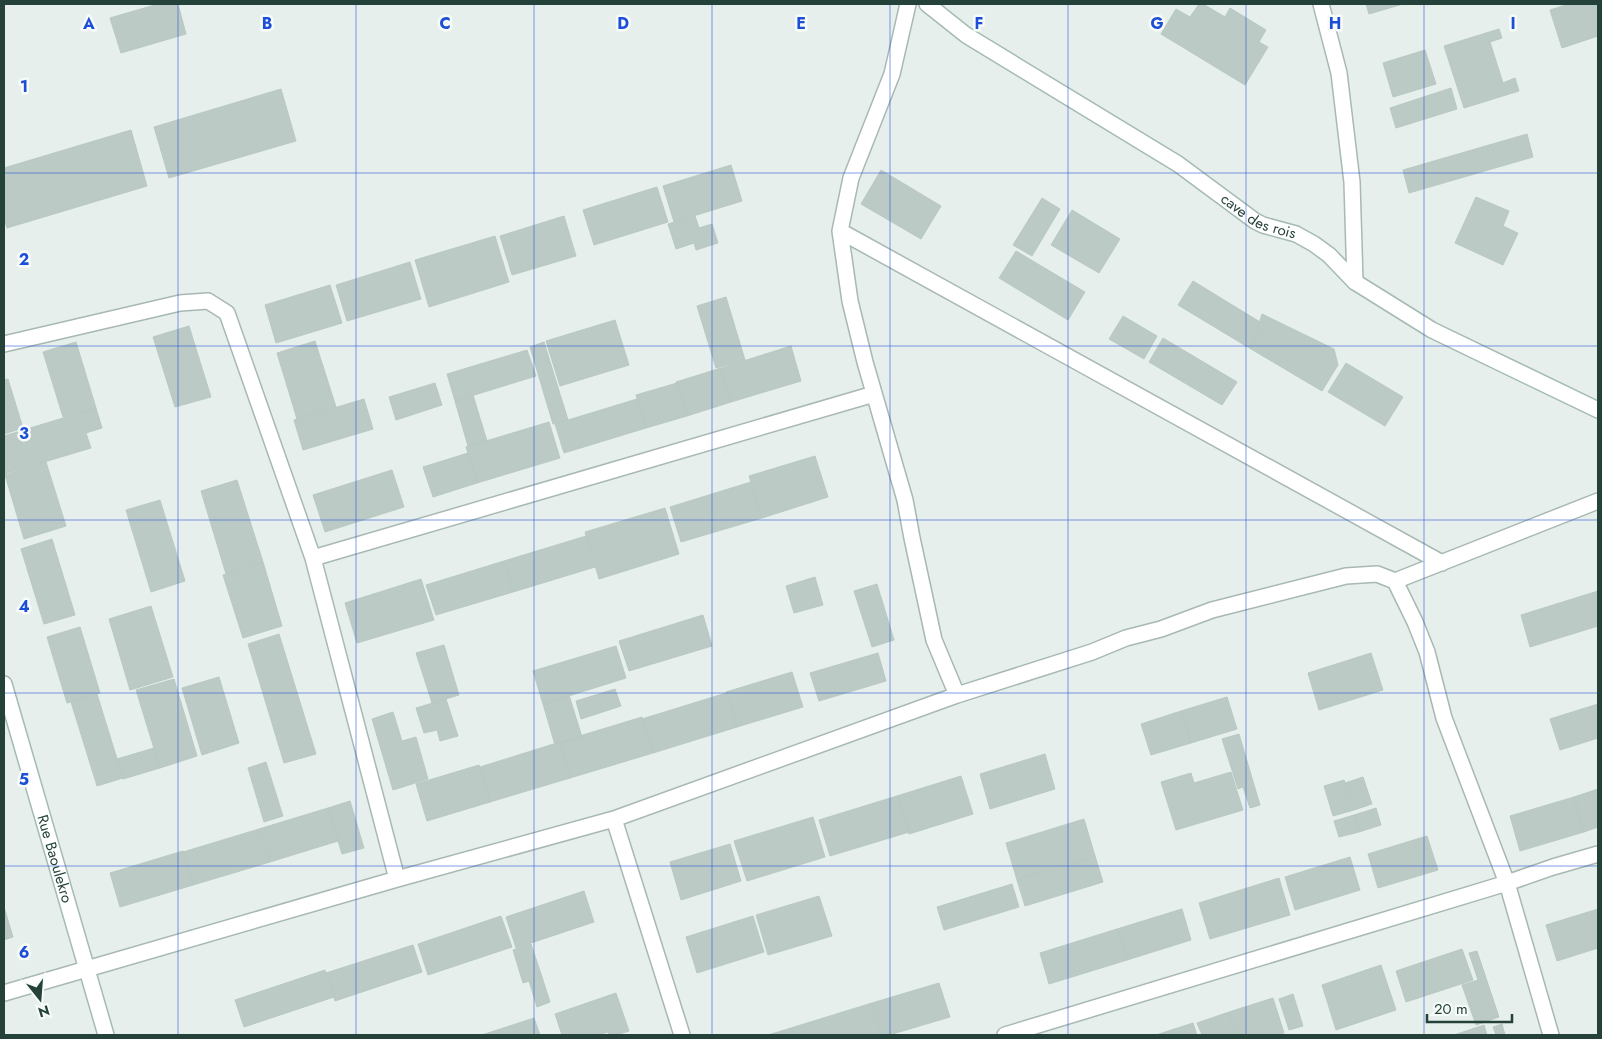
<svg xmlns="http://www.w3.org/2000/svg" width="1602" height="1039" font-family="Jost,sans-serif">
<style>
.building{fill:#bbcac4;stroke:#b8c9c2}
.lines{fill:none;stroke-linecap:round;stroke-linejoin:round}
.street-casing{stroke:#a8b8b2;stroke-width:18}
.secondary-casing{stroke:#a4bbb3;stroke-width:18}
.street{stroke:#fff;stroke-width:15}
.secondary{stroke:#fff;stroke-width:15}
.grid{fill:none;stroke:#1d4ed8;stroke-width:1;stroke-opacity:0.55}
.labels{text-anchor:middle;stroke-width:5;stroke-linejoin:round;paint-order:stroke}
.street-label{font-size:15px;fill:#24423a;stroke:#f7fbf9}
.grid-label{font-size:16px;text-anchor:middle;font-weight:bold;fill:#1d4ed8;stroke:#f7fbf9;stroke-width:5;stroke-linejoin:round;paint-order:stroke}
</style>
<rect width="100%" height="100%" fill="#e6efeb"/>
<path class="building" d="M158,4H178L186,34L121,53L110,18Z
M1199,4H1203L1225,17L1230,8L1266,30L1259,42L1268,47L1245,85L1161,34L1176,9L1190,17Z
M1366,4H1403L1369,14Z
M1569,4H1598V36L1562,48L1550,10Z
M1499,29L1502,38L1490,42L1503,83L1515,78L1519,91L1464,108L1444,46Z
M1425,50L1436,84L1393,97L1383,63Z
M1451,88L1457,109L1396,128L1390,108Z
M281,89L296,141L169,178L154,127Z
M131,130L147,186L7,228L4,218V168Z
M1527,134L1533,157L1409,193L1403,170Z
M731,165L742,201L674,222L663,186Z
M881,170L941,206L921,239L861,204Z
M657,187L668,222L594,245L583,210Z
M1476,197L1509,211L1503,226L1518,233L1503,265L1455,243Z
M1042,198L1060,209L1032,256L1013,245Z
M1072,210L1120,239L1099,273L1051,245Z
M564,216L576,256L512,275L500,236Z
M695,216L699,228L712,224L718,243L696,250L694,243L676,249L668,224Z
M495,236L509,282L429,307L415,260Z
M1016,251L1085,292L1068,320L999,278Z
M410,262L421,299L347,321L336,285Z
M1193,281L1265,325L1251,349L1178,305Z
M330,285L342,323L276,343L265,305Z
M726,297L745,360L716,368L697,306Z
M1262,314L1334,349L1338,365L1322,391L1251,349Z
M1123,316L1157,336L1144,359L1109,339Z
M615,320L629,365L560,386L546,341Z
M189,326L211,397L175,407L153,337Z
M1163,338L1237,382L1222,405L1149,362Z
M315,341L336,407L297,419L277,353Z
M76,342L96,408L63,417L43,352Z
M544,342L568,420L553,424L530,347Z
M791,346L801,381L731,402L721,368Z
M527,350L536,376L455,401L447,374Z
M1346,363L1403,397L1385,426L1328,392Z
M721,368L731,402L687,416L676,382Z
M8,379L23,428L4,434V380Z
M435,383L442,405L396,420L389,397Z
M677,383L687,416L646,428L636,395Z
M473,395L487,441L468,446L455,401Z
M364,399L373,429L303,450L294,420Z
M637,399L646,428L564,453L555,424Z
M96,408L102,428L86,433L91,448L4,474V436Z
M549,422L560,458L477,483L466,447Z
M468,453L477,483L433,497L423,467Z
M815,456L828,497L762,518L749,476Z
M46,462L66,526L24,539L5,475Z
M392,470L404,507L325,532L313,495Z
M237,480L263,562L226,574L201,491Z
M751,482L762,518L681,542L670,507Z
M160,500L185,581L151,592L126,510Z
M665,508L679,554L599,579L585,532Z
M586,536L595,567L513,592L504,561Z
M52,539L75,615L44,624L21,549Z
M504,561L513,592L436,615L426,585Z
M263,562L282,626L243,638L223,575Z
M815,577L823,605L794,613L786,586Z
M421,579L434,620L357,643L345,603Z
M877,584L894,640L872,647L854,591Z
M1598,591V626L1530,647L1521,615Z
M151,606L173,677L130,690L109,619Z
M703,615L712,646L629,671L619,641Z
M80,627L100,693L67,703L47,637Z
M279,634L316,754L284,763L248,644Z
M444,645L459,695L432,703L416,653Z
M616,646L626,678L543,704L533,671Z
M878,653L886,681L819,701L810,673Z
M1371,653L1383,690L1319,710L1308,673Z
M792,672L803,707L737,727L726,692Z
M219,677L239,743L202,755L182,688Z
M174,679L197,756L160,768L136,690Z
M615,689L621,706L581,719L576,701Z
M726,693L737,727L653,753L642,719Z
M97,694L123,778L97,786L71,702Z
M569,695L582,737L555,745L543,704Z
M1227,697L1237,729L1191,743L1181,711Z
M446,699L458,736L440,741L437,730L424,733L416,708Z
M1598,704V738L1560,750L1550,719Z
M1181,711L1191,743L1151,755L1141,724Z
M393,712L402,741L416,737L428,779L393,790L372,719Z
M642,717L653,753L570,778L560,742Z
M1239,734L1260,805L1250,808L1243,787L1238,789L1222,739Z
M560,742L570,778L490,802L480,767Z
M154,748L160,768L123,779L117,759Z
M1045,754L1055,789L990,809L980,774Z
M266,762L283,816L264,822L248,768Z
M479,765L490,802L427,821L416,784Z
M1231,772L1243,810L1176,830L1161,782L1191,773L1194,783Z
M961,776L973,814L909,834L897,796Z
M1363,777L1372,804L1354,810L1345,783Z
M1344,780L1354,810L1333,816L1324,786Z
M1598,789V827L1584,832L1574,797Z
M897,796L909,832L830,856L819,820Z
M1574,797L1584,832L1520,851L1510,816Z
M350,801L364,848L342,854L328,808Z
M328,808L338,841L270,862L259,829Z
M1376,808L1381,825L1359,832L1354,815Z
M1354,815L1359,832L1339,837L1334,821Z
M813,817L825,857L747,881L734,841Z
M1084,819L1095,856L1017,880L1006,843Z
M259,829L270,862L193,885L183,852Z
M1427,836L1438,870L1378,888L1368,854Z
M730,844L741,881L681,900L670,862Z
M183,851L193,885L120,907L110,873Z
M1095,856L1103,882L1025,906L1017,880Z
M1350,857L1360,890L1295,910L1285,877Z
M1279,878L1290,915L1210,939L1199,903Z
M1012,884L1019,907L944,930L937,907Z
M584,891L594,922L516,948L506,917Z
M819,896L832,936L768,955L756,915Z
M4,907L13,937L4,940Z
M1182,909L1191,940L1127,960L1117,929Z
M1598,909V948L1557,961L1546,925Z
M501,916L512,947L428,975L418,944Z
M753,916L764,952L697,973L686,937Z
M1117,929L1127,960L1049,984L1040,953Z
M531,944L542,977L523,983L513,950Z
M413,945L422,972L335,1001L326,973Z
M1462,949L1473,980L1406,1002L1396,971Z
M1477,951L1499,1017L1476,1025L1462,985L1478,980L1469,953Z
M1381,965L1396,1010L1336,1030L1322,985Z
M325,970L334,997L244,1027L235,1000Z
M542,977L550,1002L537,1007L529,981Z
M939,983L950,1017L889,1035H882L872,1003Z
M616,993L629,1031L616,1035H609L608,1032L598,1035H562L555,1014Z
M1293,994L1303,1026L1289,1030L1279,999Z
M1273,998L1284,1033L1276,1035H1237L1229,1012Z
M872,1003L882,1035H793L791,1028Z
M1229,1012L1237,1035H1202L1197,1023Z
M534,1018L540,1035H482Z
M1193,1023L1197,1035H1156Z
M1502,1024L1505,1035H1496L1493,1027Z
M1484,1025L1487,1035H1454Z
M791,1028L793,1035H768Z"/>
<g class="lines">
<defs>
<path id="street" d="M908,4L892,74L851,178L840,231L850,301L865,362L905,500L912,538L934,640L957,695
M1321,4L1339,73L1352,182L1355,282
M840,231L1442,563
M4,344L180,303L208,301L227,313L313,558L397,879
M313,558L874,394
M1395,581L1598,501
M614,819L682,1035
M4,993L397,879L614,819L957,695L1092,652L1126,638L1161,629L1212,610L1346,576L1377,574L1395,581L1415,622L1427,652L1444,718L1507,883L1551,1035
M1005,1035L1507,883L1553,867L1598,854"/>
<g id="secondary">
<path id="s1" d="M927,4L966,35L1178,164L1255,221L1263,225L1296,234L1314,244L1329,255L1355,282L1432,330L1598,410"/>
<path id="s2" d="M4,684L106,1035"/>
</g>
</defs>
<use href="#street" class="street-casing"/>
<use href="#secondary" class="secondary-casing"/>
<use href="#street" class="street"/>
<use href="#secondary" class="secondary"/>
</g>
<path class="grid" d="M178,4V1035M356,4V1035M534,4V1035M712,4V1035M890,4V1035M1068,4V1035M1246,4V1035M1424,4V1035M4,173H1598M4,346H1598M4,520H1598M4,693H1598M4,866H1598"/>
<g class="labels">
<g class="street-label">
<text dy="5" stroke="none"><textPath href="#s1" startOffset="395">cave des rois</textPath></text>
<text dy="5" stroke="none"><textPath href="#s2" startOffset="182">Rue Baoulekro</textPath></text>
</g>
</g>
<g class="grid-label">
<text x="89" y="29">A</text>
<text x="267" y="29">B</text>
<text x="445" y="29">C</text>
<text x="623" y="29">D</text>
<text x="801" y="29">E</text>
<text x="979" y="29">F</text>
<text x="1157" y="29">G</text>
<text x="1335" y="29">H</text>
<text x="1513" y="29">I</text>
<text x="24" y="92">1</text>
<text x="24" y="265">2</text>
<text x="24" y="439">3</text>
<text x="24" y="612">4</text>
<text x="24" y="785">5</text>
<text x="24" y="958">6</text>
</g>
<rect width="1602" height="1039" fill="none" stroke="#24423a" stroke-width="10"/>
<g transform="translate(40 999) rotate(163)" stroke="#f7fbf9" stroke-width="4" paint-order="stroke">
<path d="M0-4L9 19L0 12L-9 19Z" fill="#24423a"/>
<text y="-8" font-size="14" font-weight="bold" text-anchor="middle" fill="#24423a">N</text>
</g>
<path d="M1427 1014v8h85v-8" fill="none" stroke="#24423a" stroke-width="2.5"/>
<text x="1434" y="1014" font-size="15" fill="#24423a" stroke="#f7fbf9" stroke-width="4" paint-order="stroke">20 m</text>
</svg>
